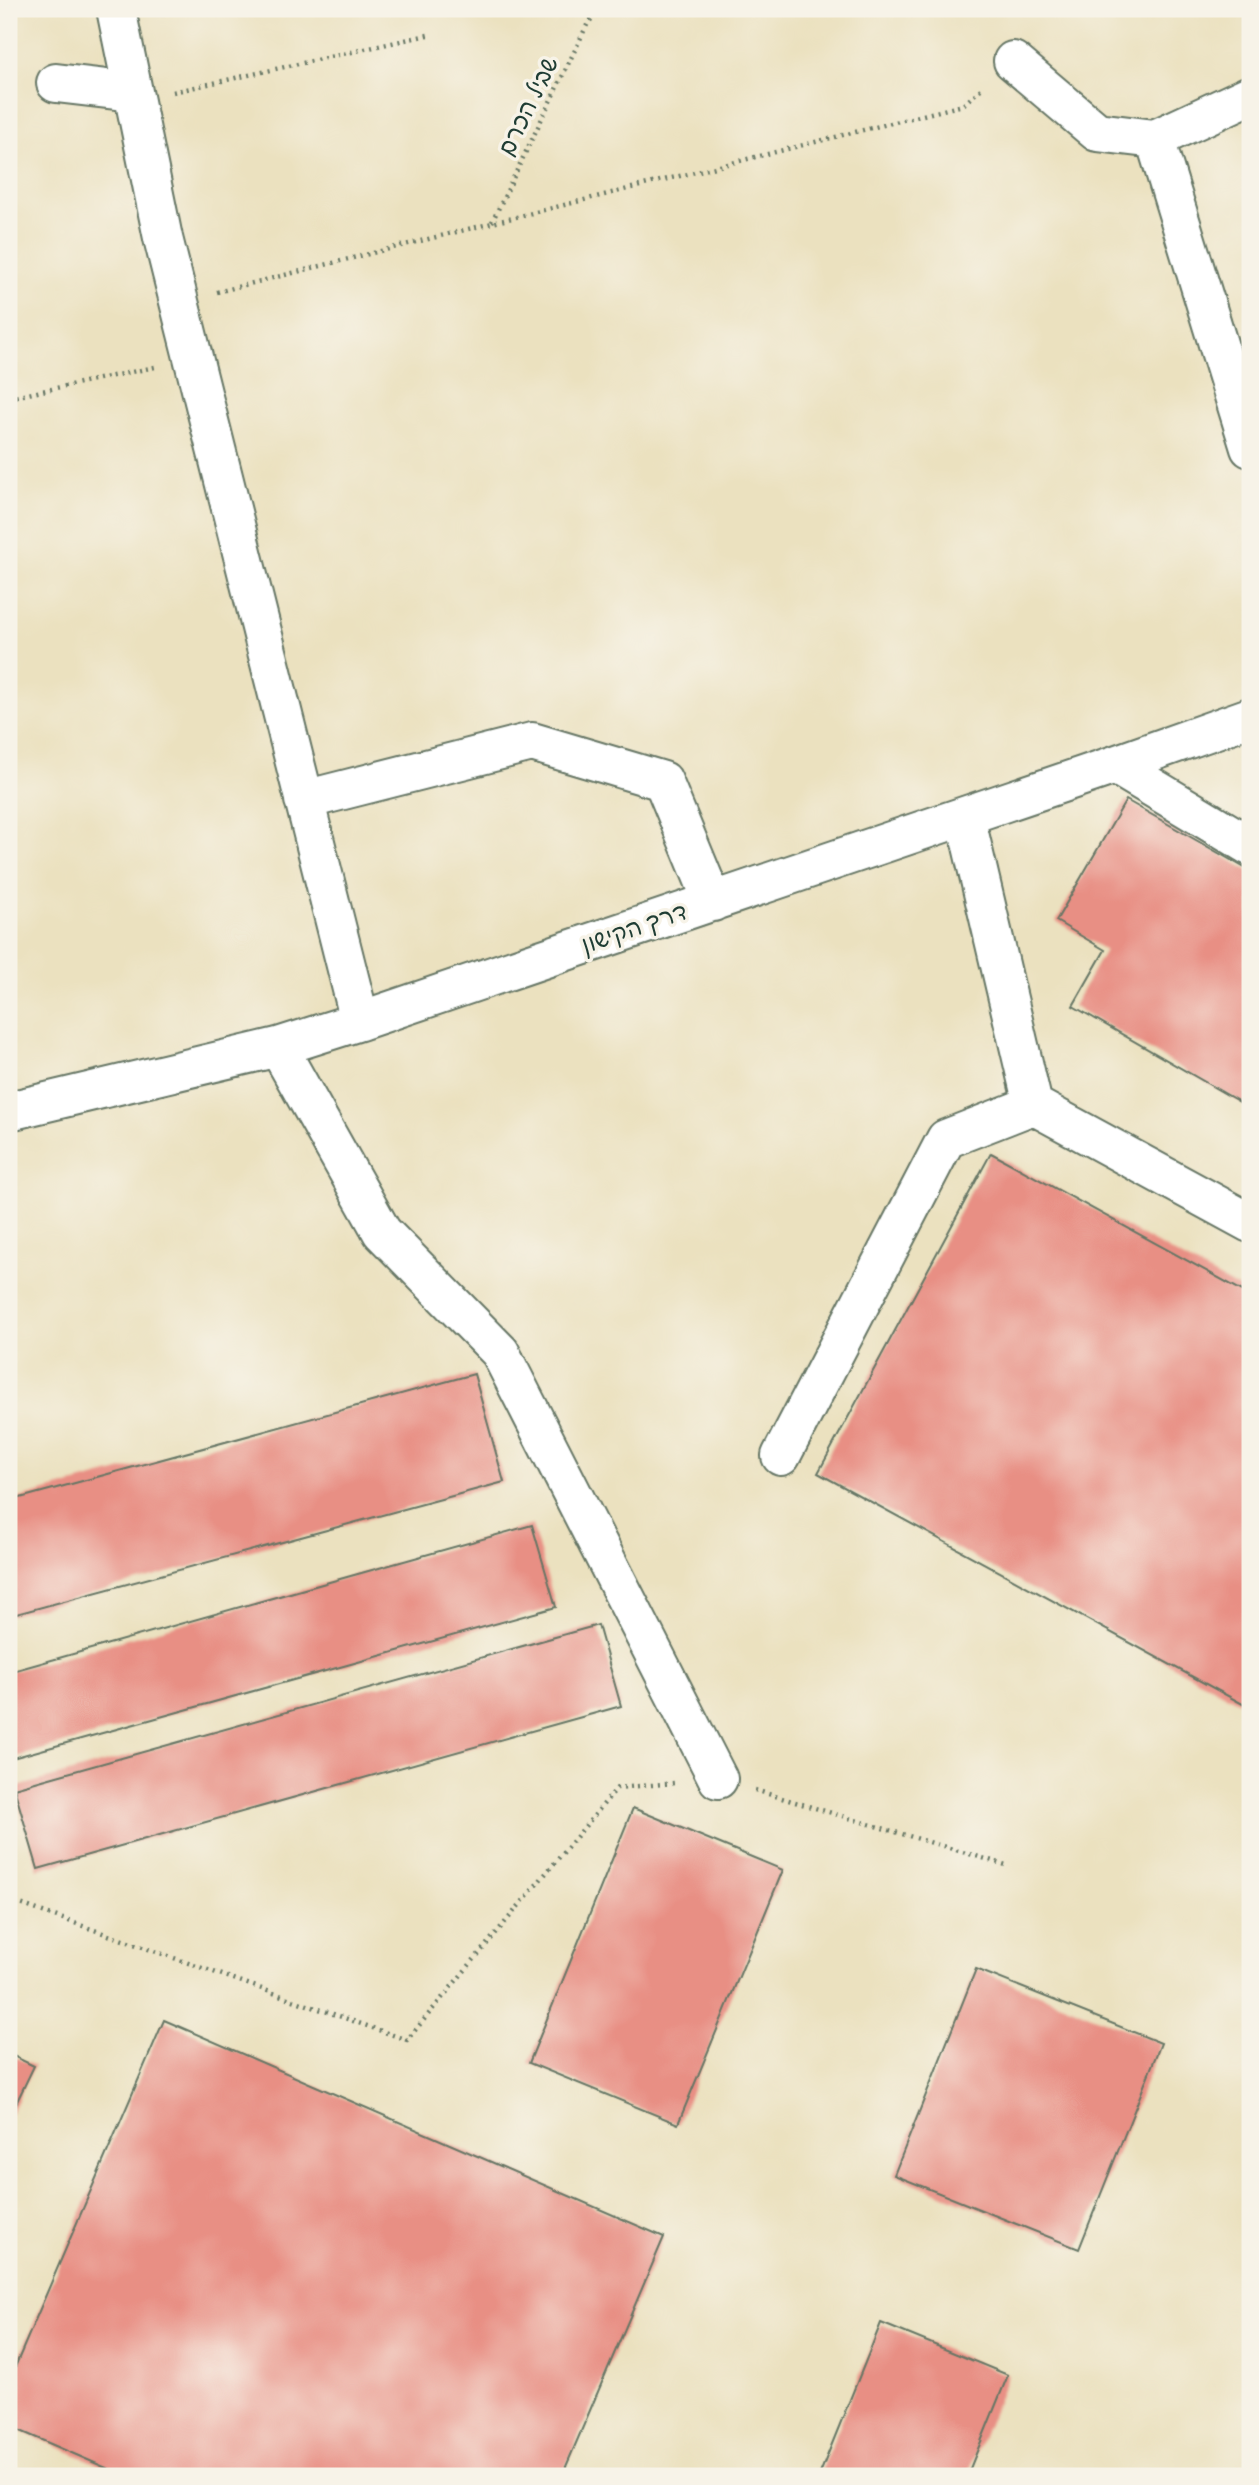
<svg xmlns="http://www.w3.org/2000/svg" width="1259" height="2485" font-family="'Indie Flower','Playpen Sans Hebrew',sans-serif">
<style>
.building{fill:#e88f84}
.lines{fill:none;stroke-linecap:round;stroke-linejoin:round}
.minor-casing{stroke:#667665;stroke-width:42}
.path{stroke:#667665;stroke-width:4.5;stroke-dasharray:2 5;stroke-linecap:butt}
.minor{stroke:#fff;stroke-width:38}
.labels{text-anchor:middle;stroke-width:7;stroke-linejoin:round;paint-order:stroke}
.street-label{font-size:24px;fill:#1f3d34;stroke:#f7f3e8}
</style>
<rect width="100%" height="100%" fill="#f7f3e8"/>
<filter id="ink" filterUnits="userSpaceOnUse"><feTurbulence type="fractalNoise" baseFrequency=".0143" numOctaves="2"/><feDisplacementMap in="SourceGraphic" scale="14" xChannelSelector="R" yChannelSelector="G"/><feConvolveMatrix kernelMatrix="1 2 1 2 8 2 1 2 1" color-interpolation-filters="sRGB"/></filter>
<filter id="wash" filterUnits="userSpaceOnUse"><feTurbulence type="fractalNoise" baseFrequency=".00686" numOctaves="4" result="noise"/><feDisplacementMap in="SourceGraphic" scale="28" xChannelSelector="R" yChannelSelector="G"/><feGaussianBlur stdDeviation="1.57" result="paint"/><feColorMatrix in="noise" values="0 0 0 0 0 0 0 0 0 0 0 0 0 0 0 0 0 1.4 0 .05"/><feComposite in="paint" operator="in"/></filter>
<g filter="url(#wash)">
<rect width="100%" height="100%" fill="#ebe1bf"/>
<g id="blocks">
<path class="building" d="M1126,800L1250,871V1108L1073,1006L1105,950L1056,921Z
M991,1153L1250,1295V1708L818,1473Z
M474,1374L504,1482L9,1616V1501Z
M532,1525L556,1607L9,1759V1672Z
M598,1625L621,1706L38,1869L14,1788Z
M633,1808L783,1870L678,2124L529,2063Z
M976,1969L1161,2043L1079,2249L894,2175Z
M164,2020L664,2237L562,2476H125L9,2426V2381Z
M9,2054L34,2066L9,2118Z
M881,2323L1008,2375L967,2476H819Z"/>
</g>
</g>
<g filter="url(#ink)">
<use href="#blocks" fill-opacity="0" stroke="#667665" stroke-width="2"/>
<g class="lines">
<defs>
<path id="minor" d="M116,9L163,238L360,1021
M1013,61L1097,132L1155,139L1250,95
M56,83L133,92
M1155,139L1250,448
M1115,765L1250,846
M304,800L532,742L663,781L713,902
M965,816L1033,1105L1250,1223
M278,1047L382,1232L500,1352L718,1779
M9,1111L278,1047L360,1021L1115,765L1250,717
M781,1456L946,1139L1033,1105"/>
</defs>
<use href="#minor" class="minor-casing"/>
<path class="path" d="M173,92L432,34
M492,222L588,23L601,9
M217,292L963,105L983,87
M9,398L155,367
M755,1790L1006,1865
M9,1900L407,2040L617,1788L675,1783"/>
<use href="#minor" class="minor"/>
</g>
</g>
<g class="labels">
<g class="street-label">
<text transform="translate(528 106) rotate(-64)" y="8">שביל הכרם</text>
<text transform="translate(634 928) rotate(-19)" y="8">דרך הקישון</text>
</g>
</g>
<rect width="1259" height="2485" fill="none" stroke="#f7f3e8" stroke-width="35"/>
</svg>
